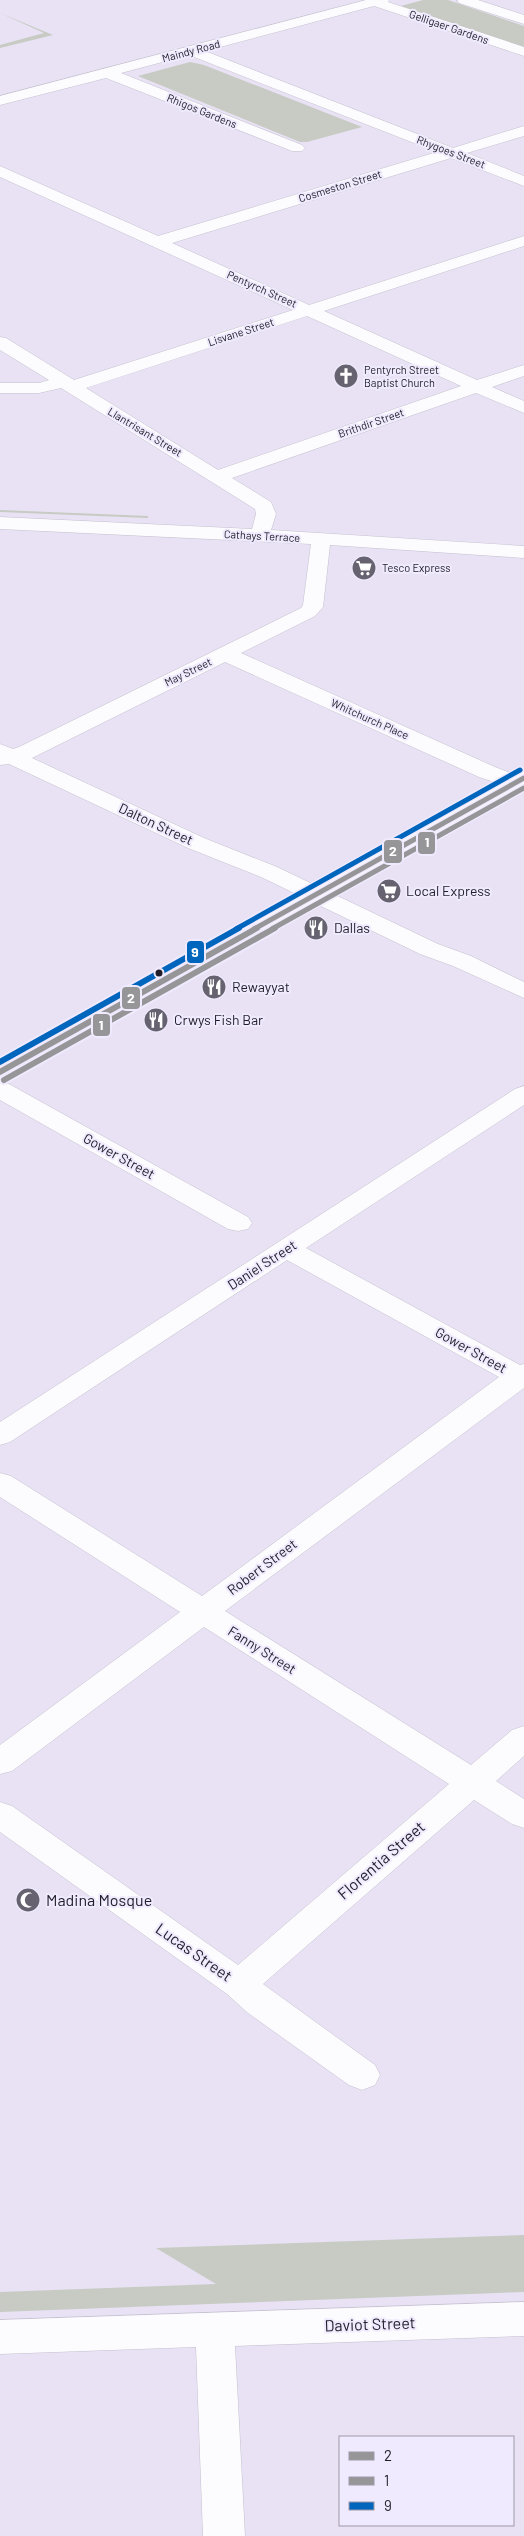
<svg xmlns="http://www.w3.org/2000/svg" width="524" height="2536" font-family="Barlow,sans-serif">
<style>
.green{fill:#c7cbc3}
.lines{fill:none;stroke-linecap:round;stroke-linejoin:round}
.minor-casing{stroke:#c5c1cf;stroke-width:1}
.major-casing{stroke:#c5c1cf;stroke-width:1}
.minor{fill:#fcfbfd;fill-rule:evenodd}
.major{fill:#fcfbfd;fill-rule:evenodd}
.bus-1-far1-casing{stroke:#f0eafe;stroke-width:8}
.bus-1-casing{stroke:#f0eafe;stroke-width:10}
.bus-2-far1-casing{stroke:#f0eafe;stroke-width:8}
.bus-2-casing{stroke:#f0eafe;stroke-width:10}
.bus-3-far1-casing{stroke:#f0eafe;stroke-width:8}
.bus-3-casing{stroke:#f0eafe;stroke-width:10}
.bus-1-far1{stroke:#969698;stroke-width:5}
.bus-1{stroke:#969698;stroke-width:6}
.bus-2-far1{stroke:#969698;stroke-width:5}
.bus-2{stroke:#969698;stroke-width:6}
.bus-3-far1{stroke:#0065bd;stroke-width:5}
.bus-3{stroke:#0065bd;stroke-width:6}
.bus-dot{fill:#201d28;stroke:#f0eafe;stroke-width:2}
.labels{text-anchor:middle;stroke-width:4;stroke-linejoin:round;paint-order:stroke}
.far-street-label{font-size:11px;fill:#201d28;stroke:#f0eafe}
.far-poi-label{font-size:11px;fill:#201d28;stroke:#f0eafe;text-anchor:start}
.street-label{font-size:14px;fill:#201d28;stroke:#f0eafe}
.poi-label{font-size:14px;fill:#201d28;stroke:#f0eafe;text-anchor:start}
.near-street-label{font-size:16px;fill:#201d28;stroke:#f0eafe}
.near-poi-label{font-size:16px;fill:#201d28;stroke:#f0eafe;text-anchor:start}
.line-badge{stroke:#f0eafe;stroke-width:2}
.badge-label{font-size:14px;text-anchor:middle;font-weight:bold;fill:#fff}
</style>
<rect width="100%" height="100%" fill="#e8e2f4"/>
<path class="green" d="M423,0H448L524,26V48L401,6Z
M0,13L53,35L0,48V45L44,33Z
M190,62L204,65L362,127L307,142H300L138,76Z
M0,510L148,516V518L0,512Z
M524,2235V2292L0,2312V2292L216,2284L156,2248Z"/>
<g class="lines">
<defs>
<path id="minor" d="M366,0H389L388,2L524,47V56L374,6L205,51L453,148L524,126V136L467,153L524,176V186L451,158L172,243L309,305L524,236V246L324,311L477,380L524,365V376L492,387L524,401V413L476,393L232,478L271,502L276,514L271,530L524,546V558L330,545L323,607L315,616L241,653L495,767L524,778V792L479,777L225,662L32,758L204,838L277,867L438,944L471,956L524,982V998L453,966L420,954L261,877L188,848L9,764L0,765V744L13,749L19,747L301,608L303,605L311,544L0,529V517L252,529L256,514L255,509L61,388L39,393H0V383H39L49,380L0,350V337L6,338L74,380L293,310L0,177V166L158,236L437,152L189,55L121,73L302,145L305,148L302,151H292L106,78L0,105V96ZM307,316L461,386L218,470L86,388Z
M457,0H478L524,15V24L459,3Z
M0,1081L9,1084L248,1217L252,1223L248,1229L238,1231L228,1229L0,1100Z
M524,1086V1105L306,1248L520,1365L524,1364V1388L225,1611L471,1765L512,1730L524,1726V1756L496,1781L524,1799V1828L512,1824L474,1800L263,1984L375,2065L380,2075L375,2085L362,2090L349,2085L248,2013L227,1994L0,1832V1802L12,1806L238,1965L449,1784L204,1627L12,1771L0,1774V1745L180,1612L0,1497V1473L11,1476L202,1596L499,1377L287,1260L10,1442L0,1445V1422L515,1089Z
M524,2302V2336L235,2346L245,2536H203L196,2347L0,2354V2320Z"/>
<path id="major" d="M524,771V787L9,1077L0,1080V1062L516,773Z"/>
</defs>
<use href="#minor" class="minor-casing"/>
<use href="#major" class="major-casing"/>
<use href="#minor" class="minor"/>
<use href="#major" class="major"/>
<defs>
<path id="bus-1-far1" d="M254,929L524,778"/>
<path id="bus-1" d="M0,1072L257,928"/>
<path id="bus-2-far1" d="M272,929L524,788"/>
<path id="bus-2" d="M4,1080L275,928"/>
<path id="bus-3-far1" d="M236,929L520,770"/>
<path id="bus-3" d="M0,1062L239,928"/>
</defs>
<use href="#bus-1-far1" class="bus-1-far1-casing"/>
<use href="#bus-1" class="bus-1-casing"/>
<use href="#bus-2-far1" class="bus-2-far1-casing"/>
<use href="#bus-2" class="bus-2-casing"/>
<use href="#bus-3-far1" class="bus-3-far1-casing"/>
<use href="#bus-3" class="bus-3-casing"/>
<use href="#bus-1-far1" class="bus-1-far1"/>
<use href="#bus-1" class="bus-1"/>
<use href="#bus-2-far1" class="bus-2-far1"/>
<use href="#bus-2" class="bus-2"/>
<use href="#bus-3-far1" class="bus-3-far1"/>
<use href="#bus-3" class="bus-3"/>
</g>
<defs>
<symbol id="church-disc" viewBox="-11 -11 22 22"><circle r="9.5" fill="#66626f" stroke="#f0eafe"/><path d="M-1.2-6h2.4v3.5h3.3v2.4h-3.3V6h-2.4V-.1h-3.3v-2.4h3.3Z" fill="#fff"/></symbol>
<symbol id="supermarket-disc" viewBox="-11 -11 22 22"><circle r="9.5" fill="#66626f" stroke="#f0eafe"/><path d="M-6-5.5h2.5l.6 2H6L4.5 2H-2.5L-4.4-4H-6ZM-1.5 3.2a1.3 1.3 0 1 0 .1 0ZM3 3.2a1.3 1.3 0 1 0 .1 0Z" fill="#fff"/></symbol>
<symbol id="restaurant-disc" viewBox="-11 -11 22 22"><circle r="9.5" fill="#66626f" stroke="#f0eafe"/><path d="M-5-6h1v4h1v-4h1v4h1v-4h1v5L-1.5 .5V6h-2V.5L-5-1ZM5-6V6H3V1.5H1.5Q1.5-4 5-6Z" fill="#fff"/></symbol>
<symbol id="mosque-disc" viewBox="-11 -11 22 22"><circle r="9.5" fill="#66626f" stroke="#f0eafe"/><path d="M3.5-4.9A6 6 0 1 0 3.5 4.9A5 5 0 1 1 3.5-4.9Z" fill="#fff"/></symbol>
</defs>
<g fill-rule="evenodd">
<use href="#church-disc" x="332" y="362" width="28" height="28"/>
<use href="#supermarket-disc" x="350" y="554" width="28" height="28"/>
<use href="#supermarket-disc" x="375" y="877" width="28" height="28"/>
<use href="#restaurant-disc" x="302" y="914" width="28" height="28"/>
<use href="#restaurant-disc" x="200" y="973" width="28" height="28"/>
<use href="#restaurant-disc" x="142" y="1006" width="28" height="28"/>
<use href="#mosque-disc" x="14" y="1886" width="28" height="28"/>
</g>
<circle class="bus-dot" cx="159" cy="973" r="4.5"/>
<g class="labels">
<g class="far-street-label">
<text transform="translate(449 27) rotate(19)" y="4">Gelligaer Gardens</text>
<text transform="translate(191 51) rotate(-15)" y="4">Maindy Road</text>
<text transform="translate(202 111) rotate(22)" y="4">Rhigos Gardens</text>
<text transform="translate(451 152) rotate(21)" y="4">Rhygoes Street</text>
<text transform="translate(340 186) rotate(-17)" y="4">Cosmeston Street</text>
<text transform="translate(262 289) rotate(24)" y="4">Pentyrch Street</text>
<text transform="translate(241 332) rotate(-18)" y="4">Lisvane Street</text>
<text transform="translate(371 423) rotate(-19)" y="4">Brithdir Street</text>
<text transform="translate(145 432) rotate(31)" y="4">Llantrisant Street</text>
<text transform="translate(262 536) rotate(3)" y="4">Cathays Terrace</text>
<text transform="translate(188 672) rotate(-26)" y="4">May Street</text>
<text transform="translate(370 719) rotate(24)" y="4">Whitchurch Place</text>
</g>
<g class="far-poi-label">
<text x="364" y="374">Pentyrch Street<tspan x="364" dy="13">Baptist Church</tspan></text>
<text x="382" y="572">Tesco Express</text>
</g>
<g class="street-label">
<text transform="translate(156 824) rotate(25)" y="5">Dalton Street</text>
<text transform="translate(119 1156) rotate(29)" y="5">Gower Street</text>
<text transform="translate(262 1265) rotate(-33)" y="5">Daniel Street</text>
<text transform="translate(471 1350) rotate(29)" y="5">Gower Street</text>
<text transform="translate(262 1567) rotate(-37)" y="5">Robert Street</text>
<text transform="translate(262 1650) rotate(32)" y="5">Fanny Street</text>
</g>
<g class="poi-label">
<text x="406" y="896">Local Express</text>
<text x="334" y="933">Dallas</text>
<text x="232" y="992">Rewayyat</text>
<text x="174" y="1025">Crwys Fish Bar</text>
</g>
<g class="near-street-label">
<text transform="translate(381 1860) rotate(-41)" y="6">Florentia Street</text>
<text transform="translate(194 1952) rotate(35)" y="6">Lucas Street</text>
<text transform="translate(370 2324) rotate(-2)" y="6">Daviot Street</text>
</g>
<g class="near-poi-label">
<text x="46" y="1906">Madina Mosque</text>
</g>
</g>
<g class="line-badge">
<rect x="417" y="831" width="19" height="24" rx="5" fill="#969698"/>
<rect x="383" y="839" width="20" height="25" rx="5" fill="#969698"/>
<rect x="186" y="940" width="19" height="24" rx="5" fill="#0065bd"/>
<rect x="121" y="986" width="20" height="24" rx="5" fill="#969698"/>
<rect x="92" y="1013" width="19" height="24" rx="5" fill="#969698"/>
</g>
<g class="badge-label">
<text x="427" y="847">1</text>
<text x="393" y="856">2</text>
<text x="195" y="957">9</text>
<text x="131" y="1003">2</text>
<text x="101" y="1030">1</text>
</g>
<rect x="339" y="2436" width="175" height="90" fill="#f0eafe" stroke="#9d98a8"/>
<rect x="349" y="2452" width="25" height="8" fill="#969698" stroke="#9d98a8"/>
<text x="384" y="2461" font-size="15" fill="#201d28">2</text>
<rect x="349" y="2477" width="25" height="8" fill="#969698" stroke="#9d98a8"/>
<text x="384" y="2486" font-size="15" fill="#201d28">1</text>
<rect x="349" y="2502" width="25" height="8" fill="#0065bd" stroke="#9d98a8"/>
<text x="384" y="2511" font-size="15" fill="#201d28">9</text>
</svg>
